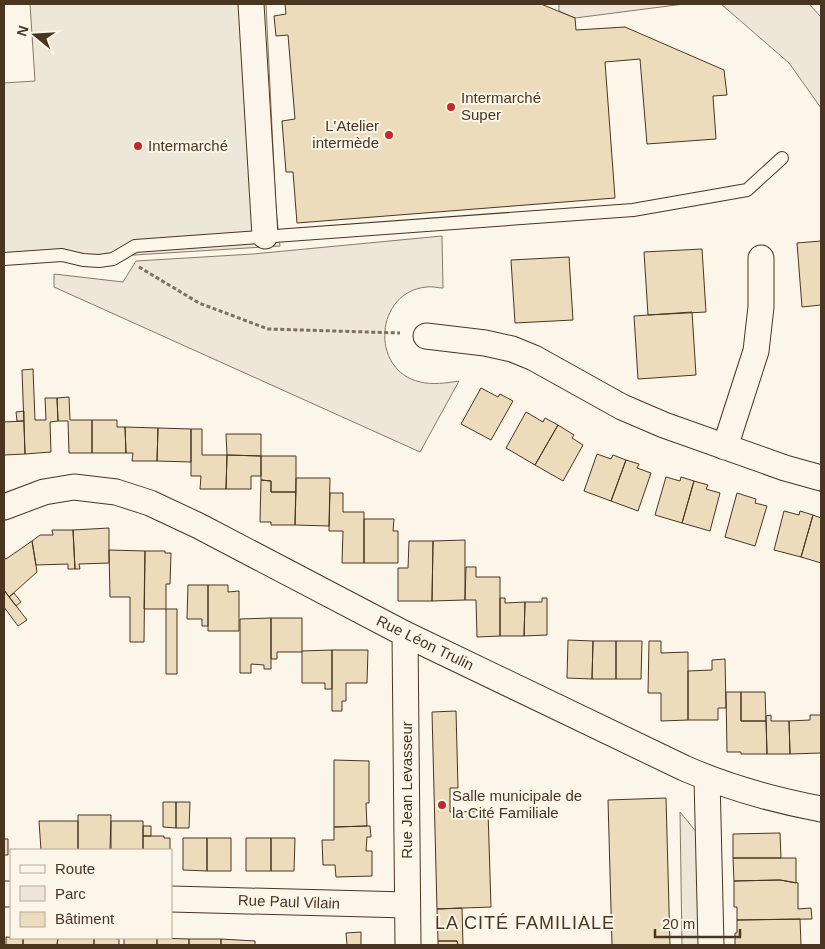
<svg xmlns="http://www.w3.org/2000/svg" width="825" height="949" font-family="Helvetica,sans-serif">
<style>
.green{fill:#ede6d9;stroke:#887966}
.parking{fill:#ede7d9;stroke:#887966}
.building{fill:#ecdcbc;stroke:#4a3520}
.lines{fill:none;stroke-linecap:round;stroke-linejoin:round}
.service-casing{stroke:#4a3520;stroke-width:14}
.minor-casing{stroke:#4a3520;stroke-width:27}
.path{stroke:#7f6f5c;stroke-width:3;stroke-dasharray:4 2.5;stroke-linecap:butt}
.service{stroke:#fbf6e9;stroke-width:12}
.minor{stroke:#fbf6e9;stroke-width:25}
.poi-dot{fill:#c62828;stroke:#fbf6e9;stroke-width:2}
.labels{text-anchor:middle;stroke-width:4;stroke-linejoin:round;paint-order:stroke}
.poi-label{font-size:15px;fill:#4a3520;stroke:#fbf6e9;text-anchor:start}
.street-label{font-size:15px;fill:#4a3520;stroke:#fbf6e9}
.quarter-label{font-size:18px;letter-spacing:1px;fill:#4a3520;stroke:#fbf6e9}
</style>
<rect width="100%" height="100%" fill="#fbf6e9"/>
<path class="green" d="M559,4H684L575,18L559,11Z
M721,4H809L821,17V108L789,63Z
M442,236L443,288C438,288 432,286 427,287C375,291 369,370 420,382C433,385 446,383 459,381L420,452L54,287V274L123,282L136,261L253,254Z"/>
<path class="parking" d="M30,4H266L276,210L280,246L4,263V83L35,81Z
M680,812L702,839V945H682Z"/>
<path class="building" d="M285,4H541L575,18L576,30L625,27L724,70L727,95L713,96L716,139L647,144L640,59L605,62L615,198L297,223L293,172H286L282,121L295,119L288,35L276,36L274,16L286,14Z
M821,241V305L802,307L797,243Z
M702,249L706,312L648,315L644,252Z
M569,257L573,320L515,323L511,260Z
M692,312L696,375L638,379L634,316Z
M33,369L35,420H46L45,398H57L58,421L50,422L51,452L25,454L22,370Z
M481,388L498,397L500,394L513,401L491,440L461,424Z
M69,397L70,420H92V453H69L68,421H58L57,398Z
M24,411V421H17L16,412Z
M526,412L543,422L545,418L558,425L535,465L506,448Z
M92,420H117V427H125L126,453H92Z
M24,421L25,454L4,455V422Z
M558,425L574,435L572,438L583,445L563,481L535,465Z
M125,427L158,428L157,461H132L133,453H126Z
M158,428L191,429V462L157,461Z
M191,429H202V455H227L226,489H200L201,476H191Z
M226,434H261V456L227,455Z
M597,454L611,459L613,455L626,460L611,501L584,491Z
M227,455L261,456V476H251V489H226Z
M261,456H296V492H271V481L261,480Z
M626,460L639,464L637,468L651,473L638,511L611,501Z
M666,477L680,481L681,477L694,481L682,523L655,515Z
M296,478H330L329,526L295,525Z
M261,480L271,481V492H296L295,525H271V522H260Z
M694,481L708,485L706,489L720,493L710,531L682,523Z
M330,493H343V512H364V563H342L343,531H329Z
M737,493L756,499L755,503L767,506L755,546L725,537Z
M784,511L799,515L800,511L813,515L801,557L774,550Z
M813,515L821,518V563L801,557Z
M364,519H394L393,531H398V563H364Z
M109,528V563L79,564L80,569H75L73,530Z
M52,530H73L75,569H68V564L36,565L32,541L40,535H53Z
M465,540V600L432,601L433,541Z
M32,541L37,572L9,597L4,590V558L6,559Z
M409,541H433L432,601H398V568H408Z
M109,550L145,551L144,642H130V597H110Z
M145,551H165V553H171L170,584H166V609H144Z
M466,567H476V577H500V636L477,637L476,600H465Z
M188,585H208V626H202V619H187Z
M208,585H228V592L239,591V631H208Z
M4,590L27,620L18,626L4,607Z
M14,593L21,602L16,606L9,597Z
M500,598H505V603L525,602L524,636H500Z
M542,598H547V635L524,636L525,602H542Z
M166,609H177V674H166Z
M271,618V669H264V665L251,664V673H240V619Z
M271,618H302V652H277V659H271Z
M568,640L593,641L592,679L567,678Z
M593,641H616V679H592Z
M616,641H642L641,679H616Z
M649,641H661V653L688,652V720L661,721V693H648Z
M332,650H368L367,683H346V701H342V711H332Z
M332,650V689H325V683H302V651Z
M725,659L726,708H718V720H688V671L712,670V660Z
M726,692H741V721H766L767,754H741V752H727Z
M741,692H765L766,721H741Z
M456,711L458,788H450V812L488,811L491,907L437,909L432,712Z
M771,715V721H789L790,754H767L766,716Z
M810,715H821V753L790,754L789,721L810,720Z
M334,760L369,761V803H366L367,826L334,827Z
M666,798L670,945H612L608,800Z
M163,802H176V828L163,827Z
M176,802H190L189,828H176Z
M78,815H111L110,850H78Z
M39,821H78V850H41Z
M111,821H143V850H111Z
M143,826H151V836H143Z
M367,826H370L371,837H367L366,851H372V876L336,877L335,865H323L322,840H334V827Z
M780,833L781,858H733V834Z
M143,836H164V838H170V850H143Z
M183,838H207V871L183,870Z
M207,838H231V871H207Z
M246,838H271V871H246Z
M271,838H295L294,871H271Z
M4,839H8V855H4Z
M733,858H796V883L780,880L734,881Z
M780,880L798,883V909L811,908L812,919L737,920V907H734V881Z
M462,908L463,945H458L457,941H438L437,909Z
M800,919L801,945H735V933H737V920Z
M361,932V945H347L346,933Z
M6,937L23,938V945H6Z
M23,938H58L57,945H23Z
M58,938H94V945H57Z
M94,938H116V939H119V945H94Z
M124,938H157V945H124Z
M157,938L189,939V945H157Z
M189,939H221V945H189Z
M221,939L255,941V945H221Z
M438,941H457L458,945H438Z"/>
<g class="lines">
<defs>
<path id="service" d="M4,259L62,255L83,260L99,261L113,259L135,246L633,210L747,190L782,158"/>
<path id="minor" d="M251,4L265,236
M426,336L485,343L512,349L534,358L622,407L664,425L785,468L821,478
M725,447L756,351L761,307V258
M4,507L44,492L74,487L116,492L150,503L199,526L405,634L684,768C729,788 774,800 821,809
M405,634L408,945
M707,778L711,945
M4,894H11
M171,899L407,905"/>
</defs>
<use href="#service" class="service-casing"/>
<use href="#minor" class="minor-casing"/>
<path class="path" d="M139,267L199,303L268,329L400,333"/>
<use href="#service" class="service"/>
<use href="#minor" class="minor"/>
</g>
<g class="poi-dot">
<circle cx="451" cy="107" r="5"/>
<circle cx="389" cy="135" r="5"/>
<circle cx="138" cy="146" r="5"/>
<circle cx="442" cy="805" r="5"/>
</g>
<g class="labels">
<g class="poi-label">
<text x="461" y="103">Intermarché<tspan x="461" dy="17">Super</tspan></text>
<text x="379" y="131" text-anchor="end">L'Atelier<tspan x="379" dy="17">intermède</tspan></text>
<text x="148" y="151">Intermarché</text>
<text x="452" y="801">Salle municipale de<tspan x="452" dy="17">la Cité Familiale</tspan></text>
</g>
<g class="street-label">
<text transform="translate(425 643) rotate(26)" y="5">Rue Léon Trulin</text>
<text transform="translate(407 790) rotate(-90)" y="5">Rue Jean Levasseur</text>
<text transform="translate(289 902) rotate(2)" y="5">Rue Paul Vilain</text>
</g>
<g class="quarter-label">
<text x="525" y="929">LA CITÉ FAMILIALE</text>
</g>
</g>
<rect width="825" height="949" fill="none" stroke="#4a3520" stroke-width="10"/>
<rect x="10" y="849" width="162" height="90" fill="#fbf6e9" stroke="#b4a999"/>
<rect x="20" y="865" width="25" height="8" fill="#fbf6e9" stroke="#b4a999"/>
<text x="55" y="874" font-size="15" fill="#4a3520">Route</text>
<rect x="20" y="886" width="25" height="15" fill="#ede6d9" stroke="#b4a999"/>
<text x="55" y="899" font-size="15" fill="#4a3520">Parc</text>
<rect x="20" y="912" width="25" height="15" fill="#ecdcbc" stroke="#b4a999"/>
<text x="55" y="924" font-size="15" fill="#4a3520">Bâtiment</text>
<g transform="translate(35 35) rotate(288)" stroke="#fbf6e9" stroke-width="4" paint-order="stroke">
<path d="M0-4L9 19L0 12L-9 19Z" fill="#4a3520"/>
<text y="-8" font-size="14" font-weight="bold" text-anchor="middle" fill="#4a3520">N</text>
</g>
<path d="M655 929v8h85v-8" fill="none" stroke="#4a3520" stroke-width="2.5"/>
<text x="662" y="929" font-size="15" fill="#4a3520" stroke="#fbf6e9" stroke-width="4" paint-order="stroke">20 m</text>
</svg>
